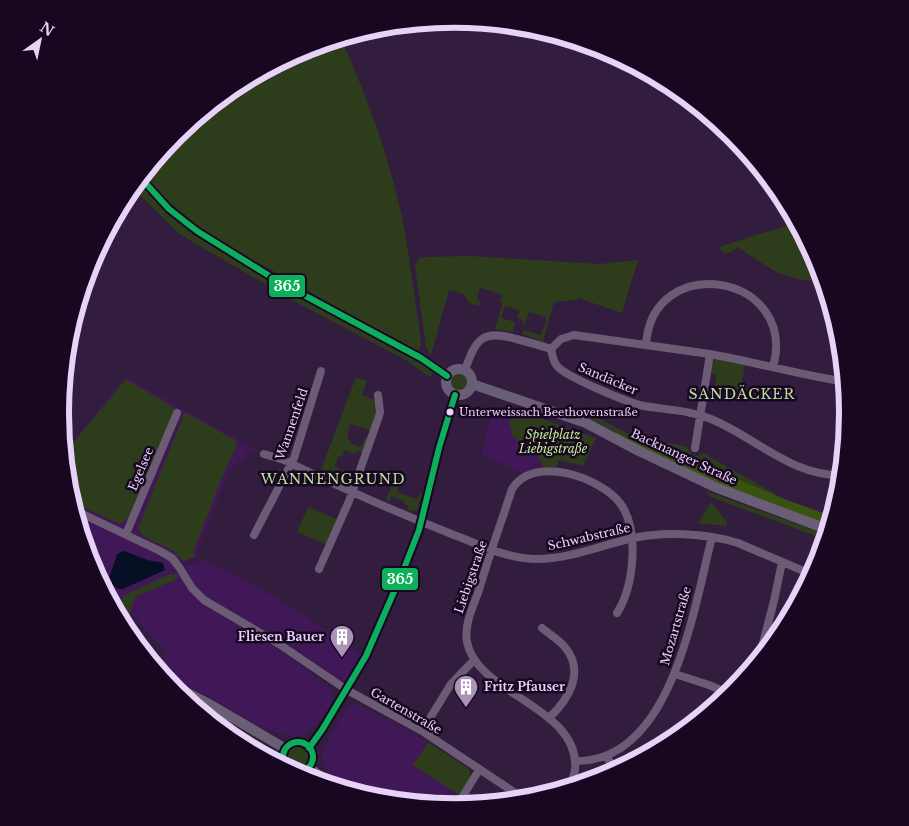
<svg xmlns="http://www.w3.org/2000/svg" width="909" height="826" font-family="'Libre Baskerville',serif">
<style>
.built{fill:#411857;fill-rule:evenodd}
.green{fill:#2d3c1a}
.forest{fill:#385212}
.water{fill:#060f23}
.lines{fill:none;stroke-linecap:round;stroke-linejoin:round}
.street{stroke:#6b5b75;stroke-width:8}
.secondary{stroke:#6a5e76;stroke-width:10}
.bus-1-casing{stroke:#170721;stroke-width:10}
.bus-1{stroke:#0daf5c;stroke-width:6}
.bus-dot{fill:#e8d3f8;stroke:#170721;stroke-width:2}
.labels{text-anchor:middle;stroke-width:5;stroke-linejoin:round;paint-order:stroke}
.bus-label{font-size:11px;fill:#e8d3f8;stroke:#170721;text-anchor:start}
.street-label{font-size:12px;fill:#e8d3f8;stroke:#170721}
.park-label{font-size:12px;font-style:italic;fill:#c0f28e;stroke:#170721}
.poi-label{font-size:12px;font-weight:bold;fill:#e8d3f8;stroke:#170721;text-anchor:end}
.neighbourhood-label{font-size:14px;letter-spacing:1px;fill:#bbdf99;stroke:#170721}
.rim{fill:none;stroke:#e8d3f8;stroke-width:6}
.line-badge{stroke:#170721;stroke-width:2}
.badge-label{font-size:14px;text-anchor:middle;font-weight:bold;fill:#fff}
</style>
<rect width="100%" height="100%" fill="#331d3f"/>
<path class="built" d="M126,377L264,454L247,449L244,460H239L229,471L197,552V557L176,565L193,594L211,609L286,654L331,688L333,691L330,708L315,726L303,735H286L262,728L217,701L160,672L166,652L114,594L101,583L90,564L68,490L64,452ZM124,551L147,560L159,562L115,587Z
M493,410L510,415V425L513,437L533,448L537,452L543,467L522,473L502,463L481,455Z
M204,559L240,577L301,613L363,655L349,679L345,681L340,680L284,642L207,597L194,585L184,567Z
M354,704L402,726L428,742L413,765L465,800L461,807H454L377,800L355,793L330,774L321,762L323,749L349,705Z"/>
<path class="green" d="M341,38C364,91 386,147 399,204C409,246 413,290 420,333L421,345L419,349L417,350L324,300L210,235L169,204L143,174L176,134L236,85L304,49Z
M138,180L178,223L194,235L418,361L433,373L430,377L404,359L303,306L191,241L177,232L132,187Z
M798,222L815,254L816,281L797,279L776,272L737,247C731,254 723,256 719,247Z
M471,256L599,264L638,260L622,313L578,298L577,300L554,302L543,341L522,334L523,330L541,335L544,326L546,324V317L529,312L524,326L522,325L523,320L517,318L519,310L505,306L501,318L515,322L513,332L495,329L503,303L500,302L502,294L480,288L477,299L481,301L479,306L469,303L464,294L449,290L431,355L426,348L425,340L415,265L420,258L426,257Z
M716,359L745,364L740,395L730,388L715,386L717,375L710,373L711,363Z
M451 382a8 8 0 1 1 16 0a8 8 0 1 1-16 0Z
M356,377L367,381L362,395L373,399L378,410L372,431L350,424L347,439L350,440L351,444L361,447L365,437L368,438L363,453L357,451L356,454L345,450L342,457L338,456L335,466L339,468V470L347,471L346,476L352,479L347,482L321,470Z
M126,379L175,408L130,518H128L120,524L71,502L68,490L64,454Z
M185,412L238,442L221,480L193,553L196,556L183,561C178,556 174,551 168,548C158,542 142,540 138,528Z
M526,413L596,438L583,466L559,460L556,467H543C535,447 531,447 513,437L510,425V415L524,419Z
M591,415C607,421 621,432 637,437C653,443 671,442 688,447C689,456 697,459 703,453L784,499L687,457L662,448L640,444L589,419Z
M396,474L401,476L397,492L417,499L420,494H422L417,510L413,511L407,510L409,506L404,504L405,502L391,496L389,502L386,500Z
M706,491L828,535L826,540L711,497Z
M711,502L727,522L726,526L698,523Z
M308,507L337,519L326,544L297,532Z
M170,574L178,575L175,580L135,597L129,615L122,610L121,600L125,595Z
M177,693L201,705L269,747L265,753L192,705Z
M428,742L469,769L471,776L459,795L413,765Z
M288 757a10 10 0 1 1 20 0a10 10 0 1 1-20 0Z"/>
<path class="forest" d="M616,432L640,444L662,448L687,457L784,499L826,514L834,515L830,528L705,479L616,434Z"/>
<path class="water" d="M124,551L147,560L163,563L165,570L123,589H119L112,585L109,578L117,554Z
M121,622H126L148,648L145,653H144L127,632Z"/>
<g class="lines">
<path class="street" d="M646,345C652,249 799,274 773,367
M551,349C552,355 553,361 557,366C566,377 629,403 644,406C667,410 689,410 711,419C755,437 792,477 843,475
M710,354C755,362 800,375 846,382
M465,370C476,339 482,329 516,339C528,342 539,345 551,349L561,339L574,335L710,354L695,448
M264,454L284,460C339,487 396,512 454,535C481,545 507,559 537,559C568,559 599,546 629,539C663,531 705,533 738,543L813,575
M74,510L160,551L172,558L179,567L192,588L204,600L279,644L347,690L422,731L526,800
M126,534L177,413
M254,535L294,458L321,371
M319,569L349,501L379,416L380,412L378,395
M542,628C549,634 558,639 564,646C586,671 569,699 549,718
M758,662L774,601L782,562
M675,674L709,685L730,694
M422,731L451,684L474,660
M309,748L322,730L366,656L403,571L419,530L439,448L455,395
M606,756L610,762L619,770
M575,761C672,763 694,607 712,537
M570,788C572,782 574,776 575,770C581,707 477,695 467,642C464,624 473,607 479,590C489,556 501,523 512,489C533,454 600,477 620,503C640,530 634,586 617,613
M456,807L479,770"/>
<path class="secondary" d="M140,177L169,209L197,231L276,280L421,358L447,376
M446 382a13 13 0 1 1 26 0a13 13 0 1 1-26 0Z
M472,384L586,423L639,451L715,487L829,530
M170,684L211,705L286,749
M283 757a15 15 0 1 1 30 0a15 15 0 1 1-30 0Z
M309,767L329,785"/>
<defs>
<path id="bus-1" d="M140,177L169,209L197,231L276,280L421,358L447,376
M283 757a15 15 0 1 1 30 0a15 15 0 1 1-30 0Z
M309,748L322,730L366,656L403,571L419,530L439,448L455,395"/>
</defs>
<use href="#bus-1" class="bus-1-casing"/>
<use href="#bus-1" class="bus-1"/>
</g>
<defs>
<symbol id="building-pin" viewBox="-11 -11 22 30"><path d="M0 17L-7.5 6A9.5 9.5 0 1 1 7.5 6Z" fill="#a993b7" stroke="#170721"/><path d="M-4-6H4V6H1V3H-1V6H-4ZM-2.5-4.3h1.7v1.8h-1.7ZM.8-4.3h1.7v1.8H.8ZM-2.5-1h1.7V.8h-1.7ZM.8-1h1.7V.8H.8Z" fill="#fff"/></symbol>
</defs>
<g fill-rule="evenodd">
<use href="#building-pin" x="328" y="623" width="28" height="38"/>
<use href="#building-pin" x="452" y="673" width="28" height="38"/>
</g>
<circle class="bus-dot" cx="450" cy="412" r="4.5"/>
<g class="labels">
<g class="bus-label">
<text x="459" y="416">Unterweissach Beethovenstraße</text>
</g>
<g class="street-label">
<text transform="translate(608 379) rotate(23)" y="4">Sandäcker</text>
<text transform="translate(292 424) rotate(-71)" y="4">Wannenfeld</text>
<text transform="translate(684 457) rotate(25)" y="4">Backnanger Straße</text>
<text transform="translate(141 469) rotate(-67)" y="4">Egelsee</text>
<text transform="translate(589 537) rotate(-13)" y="4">Schwabstraße</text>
<text transform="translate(471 577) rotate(-71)" y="4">Liebigstraße</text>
<text transform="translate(676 626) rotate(-74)" y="4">Mozartstraße</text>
<text transform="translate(406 711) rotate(30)" y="4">Gartenstraße</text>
</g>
<g class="park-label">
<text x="553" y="439">Spielplatz<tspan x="553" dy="14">Liebigstraße</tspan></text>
</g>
<g class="poi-label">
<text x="324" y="641">Fliesen Bauer</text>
<text x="484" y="691" text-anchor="start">Fritz Pfauser</text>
</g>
<g class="neighbourhood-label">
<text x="742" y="399">SANDÄCKER</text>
<text x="333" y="484">WANNENGRUND</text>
</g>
</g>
<path d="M0 0H909V826H0ZM69 413a385 385 0 1 1 770 0a385 385 0 1 1-770 0Z" fill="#170721" fill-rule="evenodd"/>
<path class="rim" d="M69 413a385 385 0 1 1 770 0a385 385 0 1 1-770 0Z"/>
<g class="line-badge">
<rect x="268" y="274" width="38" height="24" rx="5" fill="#0daf5c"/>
<rect x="381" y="567" width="38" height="24" rx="5" fill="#0daf5c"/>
</g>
<g class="badge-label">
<text x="287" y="291">365</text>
<text x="400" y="584">365</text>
</g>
<g transform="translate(40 40) rotate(33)" stroke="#170721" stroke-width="4" paint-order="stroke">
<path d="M0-4L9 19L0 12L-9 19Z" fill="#e8d3f8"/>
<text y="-8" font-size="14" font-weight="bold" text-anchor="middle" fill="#e8d3f8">N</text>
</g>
</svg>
